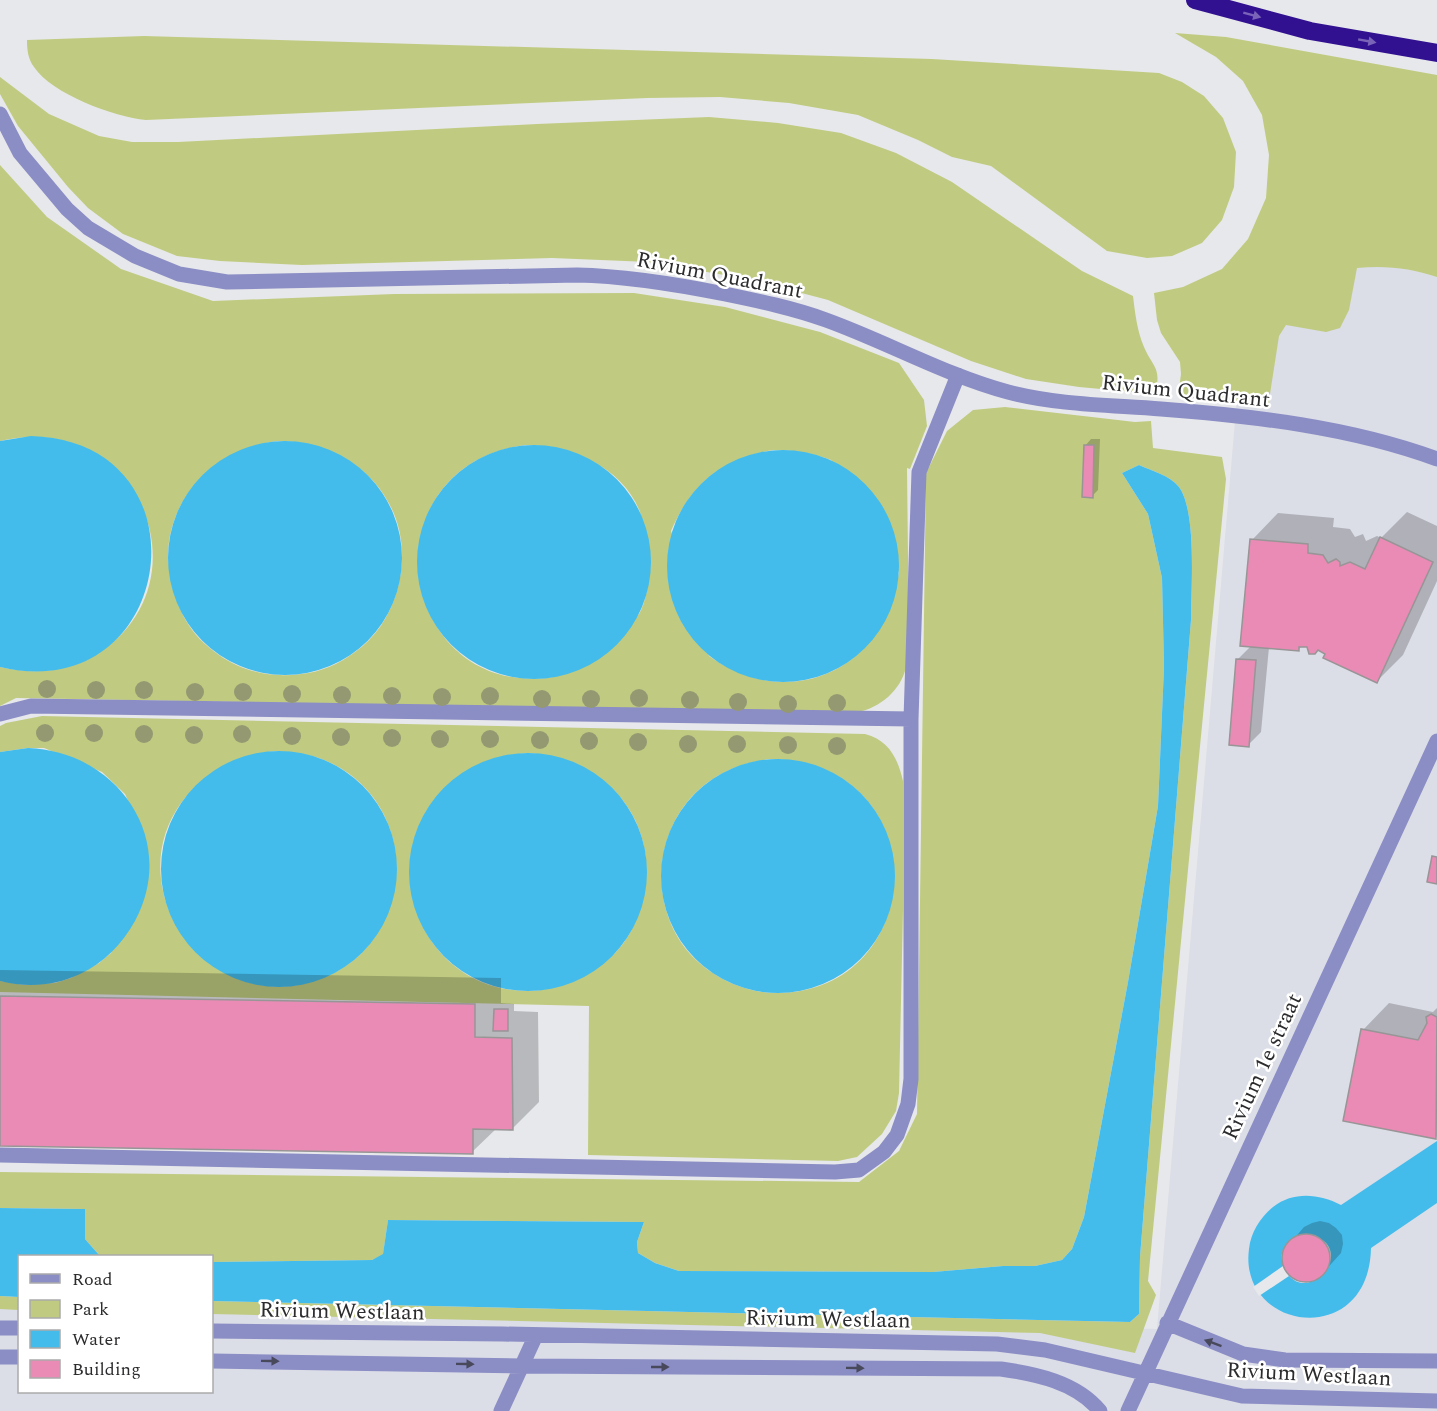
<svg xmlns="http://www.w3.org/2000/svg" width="1437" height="1411" font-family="Spectral,serif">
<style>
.built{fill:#dbdde7}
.green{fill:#c0cb81;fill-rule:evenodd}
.water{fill:#44bceb;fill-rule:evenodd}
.pier{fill:#e7e8eb}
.shadow{fill:#0003}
.building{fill:#e98bb5;stroke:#989596;stroke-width:1.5}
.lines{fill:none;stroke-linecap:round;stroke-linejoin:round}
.minor{stroke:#8b8dc5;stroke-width:15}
.highway{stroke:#321191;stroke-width:18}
.tree{fill:#949972}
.oneway{fill:#7a64b8}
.oneway2{fill:#48495b}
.labels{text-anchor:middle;stroke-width:5;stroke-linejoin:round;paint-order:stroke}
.street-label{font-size:22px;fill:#2c2c2e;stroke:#fff}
</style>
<rect width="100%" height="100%" fill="#e7e8eb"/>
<path class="built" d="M1250,247L1437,260V1411H0V1309H19L20,1392H212V1312L1157,1329Z"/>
<path class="green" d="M1175,33L1226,37L1437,75V277C1411,268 1385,265 1357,268L1349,310L1340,328L1326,332L1286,325L1279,336L1268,407L1178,396L1181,374L1180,362L1161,333L1157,320L1154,293L1183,287L1222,269L1248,239L1266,198L1269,155L1262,115L1243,81L1216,57Z
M144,36L932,59L1159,73L1182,82L1204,96L1223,118L1236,152L1234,187L1222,220L1202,243L1172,256L1147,258L1107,251L991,166L952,157L918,140L858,115L789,103L720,97L647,98L146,120C114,117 52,94 34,67C28,59 27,50 27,40Z
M0,77L49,114L99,136L132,142H178L537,124L709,117L778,123L841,133L896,153L952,182L1082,271L1133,296C1135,312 1137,331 1144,347C1153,368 1162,367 1155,394L1079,387L1026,379L971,361L828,300L753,280L649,262L552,258L302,265L220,261L177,256L123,234L88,208L68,187L18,126L0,94Z
M0,165L47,217L121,269L213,301L394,294L634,293L725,307L820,332L899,363L924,400L927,426L910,469L907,468L909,643C908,652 908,662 905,671C898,694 876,710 853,713L16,698L0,706V667C34,675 67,672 97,654C210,583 138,408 0,441ZM278,441C361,441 422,511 396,594C389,617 375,638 355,652C339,664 321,672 301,674C272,678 243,672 219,655C189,634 178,612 171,577C170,569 168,562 168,554C170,493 219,448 278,441ZM525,445C570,445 623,467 640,512C642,519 643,527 645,534C649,550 652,563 649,579C647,591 644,608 637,617C627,629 610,639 598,649C581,662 569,675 548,678C396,694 365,467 525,445ZM773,450C794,450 812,453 831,460L899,572C886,670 790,714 709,656L671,531C692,483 722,459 773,450Z
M1005,407L1135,422L1151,421L1153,448L1222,457L1226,479L1148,1281L1156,1295L1135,1353L1040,1333L212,1314V1301L1130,1322L1139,1314L1140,1257L1191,620C1191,587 1197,512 1179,487C1169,475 1152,471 1139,465L1122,473L1148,514L1162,578L1164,667L1158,806L1128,982L1084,1217L1072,1249L1062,1260L1035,1266H1003L933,1272L679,1271L655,1263L638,1253L637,1242L644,1222L388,1220L383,1255L372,1260L212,1262V1256H100L85,1239V1209L0,1208V1172L859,1182L899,1151L917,1114L926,473L947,431L973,410Z
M42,716L865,734C889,740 898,759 903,781V910L899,1093L896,1111L882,1134L857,1157L838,1161L588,1155L589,1006L0,992V981L24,985L55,983L71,978L99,963L111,953L149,868L145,837L125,794L102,772L44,748H28L0,752V726L6,723ZM275,751C296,753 314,754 333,764C402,799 416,887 368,946C351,967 324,980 298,985C236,996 176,952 163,891C147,817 205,758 275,751ZM527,753C585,756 636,793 645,852C647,861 645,871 644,880C641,931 617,964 569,981C556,986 544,991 529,991C398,991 362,808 488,763C501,758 513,754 527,753ZM770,759C939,762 929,992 777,993C746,993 713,978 692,956C646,907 653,823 707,783C726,769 747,762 770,759Z
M0,1296L19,1297V1310L0,1309Z"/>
<path class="water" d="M31,436C213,441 177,709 0,667V441Z
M168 558a117 117 0 1 1 234 0a117 117 0 1 1-234 0Z
M417 562a117 117 0 1 1 234 0a117 117 0 1 1-234 0Z
M667 566a116 116 0 1 1 232 0a116 116 0 1 1-232 0Z
M1139,465C1152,471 1169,475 1179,487C1197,512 1191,587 1191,620L1140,1257L1139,1314L1130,1322L212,1301V1262L372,1260L383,1254L388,1220L644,1222L637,1242L638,1253L655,1263L679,1271L933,1272L1003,1266H1035L1062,1260L1072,1249L1084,1217L1128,982L1158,806L1164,667L1162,578L1148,514L1122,473Z
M28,748C117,751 179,839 135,921C122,944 104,963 80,974C55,986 27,988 0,981V752Z
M161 869a118 118 0 1 1 236 0a118 118 0 1 1-236 0Z
M409 872a119 119 0 1 1 238 0a119 119 0 1 1-238 0Z
M661 876a117 117 0 1 1 234 0a117 117 0 1 1-234 0Z
M1437,1141V1203L1371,1248C1369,1350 1238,1331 1249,1249C1251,1232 1260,1218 1273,1207C1294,1191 1319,1194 1341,1205ZM1306,1234C1365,1244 1304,1314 1284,1267C1276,1250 1290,1237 1306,1234Z
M0,1208L85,1209V1239L100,1256H20L19,1297L0,1296Z"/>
<path class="pier" d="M1283,1266L1289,1276L1259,1296L1253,1287Z"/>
<path class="shadow" d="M1091,439H1100L1098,490L1092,496L1085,446Z
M1407,512L1437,526V581L1403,655L1376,682L1318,649L1303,645L1298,650L1269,647L1261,732L1248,745L1238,659L1251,646L1252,540L1278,513L1334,518L1333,527L1350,529L1355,537L1363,534L1366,541L1377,536L1381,538Z
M0,970L501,978V1003L514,1004V1011L538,1012L539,1102L513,1128H497L472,1152L0,1144Z
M1389,1003L1433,1012L1437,1008V1136L1435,1138L1363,1030Z
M1320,1221L1329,1223L1336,1228L1342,1235L1343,1244L1341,1253L1322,1274L1314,1279L1305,1281L1296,1279L1290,1275L1284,1266L1283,1257L1285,1249L1304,1227L1312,1223Z"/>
<path class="building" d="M1084,445H1094L1093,498L1082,497Z
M1380,537L1433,562L1377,683L1323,658L1325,654L1318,650L1315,654H1309L1307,647H1299V651L1240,646L1250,539L1308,544V553L1323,555L1328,563L1336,559L1340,562V566L1350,562L1365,569Z
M1236,659L1256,660L1249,747L1229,745Z
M1432,856L1437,857V884L1427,882Z
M0,996L475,1004V1037L512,1038L513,1130L473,1129V1154L0,1146Z
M494,1009H508V1031H493Z
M1431,1014L1437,1017L1436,1139L1343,1121L1361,1029L1418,1040L1427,1023L1426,1017Z
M1282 1258a24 24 0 1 1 48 0a24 24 0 1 1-48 0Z"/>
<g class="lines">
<path class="minor" d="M0,114L20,153L67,209L88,228L135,256L179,274L227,282L577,275C627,276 675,284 725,294C759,301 793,308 826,320C887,342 945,375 1008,392C1057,405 1111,405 1161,409C1253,416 1350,427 1437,459
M0,714L31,706L911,719
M0,1155L835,1172L859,1170L884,1152L897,1135L908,1104L911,1079V719L919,472L958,375
M1167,1323L1243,1354L1285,1360L1437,1361
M0,1328H20
M212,1331L503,1334L997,1344L1045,1350L1242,1396L1437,1401
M0,1357H20
M212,1361L522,1366L1001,1369C1036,1374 1076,1382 1100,1411
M501,1411L536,1335
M1128,1411L1437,741"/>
<path class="highway" d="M1195,0L1310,31L1437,53"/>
</g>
<g class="tree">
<circle cx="47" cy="689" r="9"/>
<circle cx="96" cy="690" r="9"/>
<circle cx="144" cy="690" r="9"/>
<circle cx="195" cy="692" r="9"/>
<circle cx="243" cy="692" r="9"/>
<circle cx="292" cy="694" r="9"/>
<circle cx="342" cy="695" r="9"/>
<circle cx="392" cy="696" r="9"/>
<circle cx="490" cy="696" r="9"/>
<circle cx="442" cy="697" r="9"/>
<circle cx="639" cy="698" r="9"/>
<circle cx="542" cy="699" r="9"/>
<circle cx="591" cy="699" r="9"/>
<circle cx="690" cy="700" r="9"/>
<circle cx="738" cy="702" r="9"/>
<circle cx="837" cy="703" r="9"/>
<circle cx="788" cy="704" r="9"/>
<circle cx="45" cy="733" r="9"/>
<circle cx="94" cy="733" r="9"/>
<circle cx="144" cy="734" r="9"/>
<circle cx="242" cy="734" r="9"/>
<circle cx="194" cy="735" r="9"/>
<circle cx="292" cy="736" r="9"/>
<circle cx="341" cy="737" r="9"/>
<circle cx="392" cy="738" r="9"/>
<circle cx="440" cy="739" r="9"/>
<circle cx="490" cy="739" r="9"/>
<circle cx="540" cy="740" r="9"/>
<circle cx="589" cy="741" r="9"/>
<circle cx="638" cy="742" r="9"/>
<circle cx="688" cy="744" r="9"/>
<circle cx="737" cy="744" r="9"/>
<circle cx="788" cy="745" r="9"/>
<circle cx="837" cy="746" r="9"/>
</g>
<defs><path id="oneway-solid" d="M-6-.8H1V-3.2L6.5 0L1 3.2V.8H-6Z" transform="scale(1.5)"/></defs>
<g class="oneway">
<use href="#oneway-solid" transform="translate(1252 15) rotate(15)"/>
<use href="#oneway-solid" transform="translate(1367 41) rotate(10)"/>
</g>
<g class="oneway2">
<use href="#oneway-solid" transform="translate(1213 1343) rotate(-160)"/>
<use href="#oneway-solid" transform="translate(270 1361) rotate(1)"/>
<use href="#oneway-solid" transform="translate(465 1364) rotate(1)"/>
<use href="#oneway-solid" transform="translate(660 1367)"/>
<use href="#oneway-solid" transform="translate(855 1368) rotate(1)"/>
</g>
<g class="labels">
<g class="street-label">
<text transform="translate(720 274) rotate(11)" y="8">Rivium Quadrant</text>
<text transform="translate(1186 390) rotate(6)" y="8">Rivium Quadrant</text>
<text transform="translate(1261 1066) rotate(-65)" y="8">Rivium 1e straat</text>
<text transform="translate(342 1310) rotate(1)" y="8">Rivium Westlaan</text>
<text transform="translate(828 1318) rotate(1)" y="8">Rivium Westlaan</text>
<text transform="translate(1309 1373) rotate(3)" y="8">Rivium Westlaan</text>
</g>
</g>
<rect x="18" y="1255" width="195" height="138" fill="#ffffff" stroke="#ababab" stroke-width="1.5"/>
<rect x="30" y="1274" width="30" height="9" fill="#8b8dc5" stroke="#ababab" stroke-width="1.5"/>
<text x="72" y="1285" font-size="18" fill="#2c2c2e">Road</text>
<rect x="30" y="1300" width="30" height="18" fill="#c0cb81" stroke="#ababab" stroke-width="1.5"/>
<text x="72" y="1315" font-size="18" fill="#2c2c2e">Park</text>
<rect x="30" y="1330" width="30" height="18" fill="#44bceb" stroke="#ababab" stroke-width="1.5"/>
<text x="72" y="1345" font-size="18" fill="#2c2c2e">Water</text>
<rect x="30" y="1360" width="30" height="18" fill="#e98bb5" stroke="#ababab" stroke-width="1.5"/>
<text x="72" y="1375" font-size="18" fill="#2c2c2e">Building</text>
</svg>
